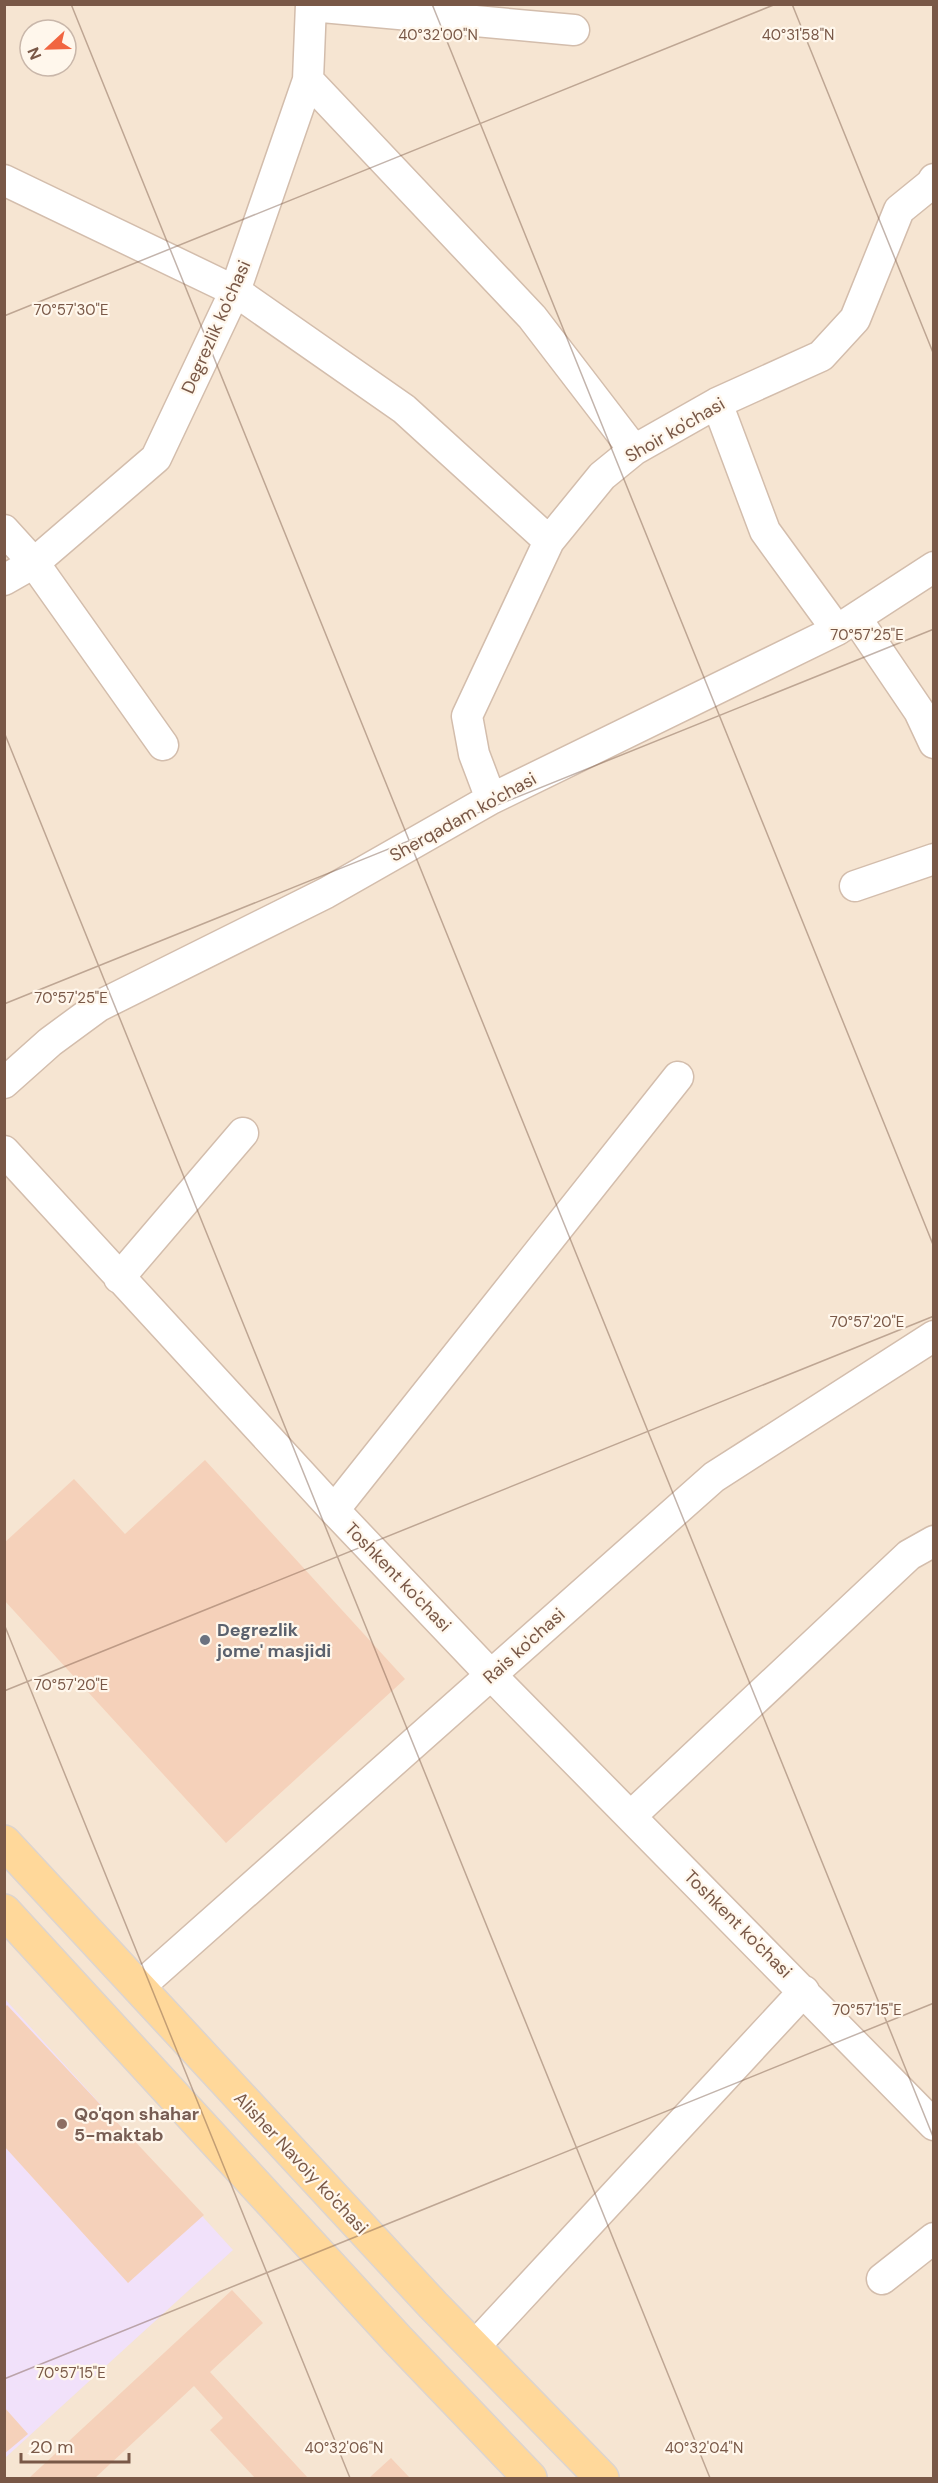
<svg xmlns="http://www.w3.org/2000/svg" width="938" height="2483" font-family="'DM Sans',sans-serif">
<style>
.residential{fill:#f6e5d2;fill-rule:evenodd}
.education{fill:#f1e1fa}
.building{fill:#f5d1ba}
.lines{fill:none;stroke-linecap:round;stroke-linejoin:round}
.street-casing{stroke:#d3bdac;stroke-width:33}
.primary-casing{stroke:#dcd4cf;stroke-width:36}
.street{stroke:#fff;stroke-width:30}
.primary{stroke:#ffd89a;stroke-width:33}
.ticks{fill:none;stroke:#795847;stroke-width:1.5;stroke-opacity:0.45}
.worship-dot{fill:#6b7280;stroke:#fff7ec;stroke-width:2}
.education-dot{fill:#8d6e63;stroke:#fff7ec;stroke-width:2}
.labels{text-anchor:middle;stroke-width:4.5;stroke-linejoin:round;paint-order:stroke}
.street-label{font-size:18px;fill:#795847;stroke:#fff7ec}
.worship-label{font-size:18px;font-weight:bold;fill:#5b616d;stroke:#fff7ec;text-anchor:start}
.education-label{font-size:18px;font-weight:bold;fill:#785e54;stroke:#fff7ec;text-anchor:start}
.ticks-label{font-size:15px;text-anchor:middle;fill:#795847;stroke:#fff7ec;stroke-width:4.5;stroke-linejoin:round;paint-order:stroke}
</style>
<rect width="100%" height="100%" fill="#fef4e4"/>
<path class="residential" d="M5,5H933V2478H5ZM30,30H66V66H30Z"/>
<path class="education" d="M4,1998L233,2250L5,2458H4Z"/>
<path class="building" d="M205,1460L405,1679L226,1843L4,1600V1543L74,1479L125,1534Z
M7,2005L204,2215L128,2283L4,2146V2008Z
M232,2290L263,2323L210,2372L308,2478H255L210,2430L223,2418L194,2386L95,2478H29Z
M4,2407L28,2434L4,2454Z
M391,2458L410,2478H369Z"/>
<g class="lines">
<defs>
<path id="street" d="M311,6L574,30
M308,80L532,317L634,450
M4,180L235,291L404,409L549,541
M717,403L765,531L837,630
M4,530L34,563L163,745
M4,580L34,563L156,458L235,291L308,80L311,4
M856,618L919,711L934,743
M491,799L474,754L467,716L549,541L602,476L634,450L717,403L821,356L855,319L899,210L931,184L934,179
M855,886L934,859
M4,1083L50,1042L99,1006L326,893L491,799L837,630L934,567
M4,1151L334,1510L491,1675L934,2125
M119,1278L243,1133
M334,1510L678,1077
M631,1816L909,1555L934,1541
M138,1988L714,1477L934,1336
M882,2279L934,2238
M474,2347L804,1991"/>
<path id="primary" d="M4,1842L433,2305L602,2478
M4,1911L398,2340L530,2478"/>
</defs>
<use href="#street" class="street-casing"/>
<use href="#primary" class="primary-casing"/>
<use href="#street" class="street"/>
<use href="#primary" class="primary"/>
</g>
<path class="ticks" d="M71,4L934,2139M432,4L934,1247M792,4L934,355M4,316L776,4M4,732L710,2478M4,1004L934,629M4,1624L350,2478M4,1691L934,1316M4,2379L934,2003"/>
<circle class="worship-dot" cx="205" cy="1640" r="6"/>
<circle class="education-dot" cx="62" cy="2124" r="6"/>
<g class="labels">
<g class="street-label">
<text transform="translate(216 327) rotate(-66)" y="6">Degrezlik ko'chasi</text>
<text transform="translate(675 430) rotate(-30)" y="6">Shoir ko'chasi</text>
<text transform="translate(463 817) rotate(-29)" y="6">Sherqadam ko'chasi</text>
<text transform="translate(398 1577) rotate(46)" y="6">Toshkent ko'chasi</text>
<text transform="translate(524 1646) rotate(-42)" y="6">Rais ko'chasi</text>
<text transform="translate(738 1924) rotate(45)" y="6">Toshkent ko'chasi</text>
<text transform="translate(301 2163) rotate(47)" y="6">Alisher Navoiy ko'chasi</text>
</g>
<g class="worship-label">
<text x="217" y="1636">Degrezlik<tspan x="217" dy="21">jome' masjidi</tspan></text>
</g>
<g class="education-label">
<text x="74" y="2120">Qo'qon shahar<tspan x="74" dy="21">5-maktab</tspan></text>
</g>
</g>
<g class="ticks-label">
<text x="438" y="40">40°32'00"N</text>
<text x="798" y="40">40°31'58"N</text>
<text x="71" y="315">70°57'30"E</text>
<text x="867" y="640">70°57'25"E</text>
<text x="71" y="1003">70°57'25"E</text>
<text x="867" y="1327">70°57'20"E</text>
<text x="71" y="1690">70°57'20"E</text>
<text x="867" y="2015">70°57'15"E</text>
<text x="71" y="2378">70°57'15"E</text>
<text x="344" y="2453">40°32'06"N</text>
<text x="704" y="2453">40°32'04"N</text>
</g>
<rect width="938" height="2483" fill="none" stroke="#795847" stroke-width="12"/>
<g transform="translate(48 48) rotate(248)"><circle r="28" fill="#fff7ec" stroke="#c9b7aa" stroke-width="1.5"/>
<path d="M0-4.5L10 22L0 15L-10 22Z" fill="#f16540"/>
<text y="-9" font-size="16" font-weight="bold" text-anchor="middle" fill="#795847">N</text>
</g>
<path d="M21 2453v9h108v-9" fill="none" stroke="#795847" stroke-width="3"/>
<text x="30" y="2453" font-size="18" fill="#795847" stroke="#fff7ec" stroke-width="4.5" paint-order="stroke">20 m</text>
</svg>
